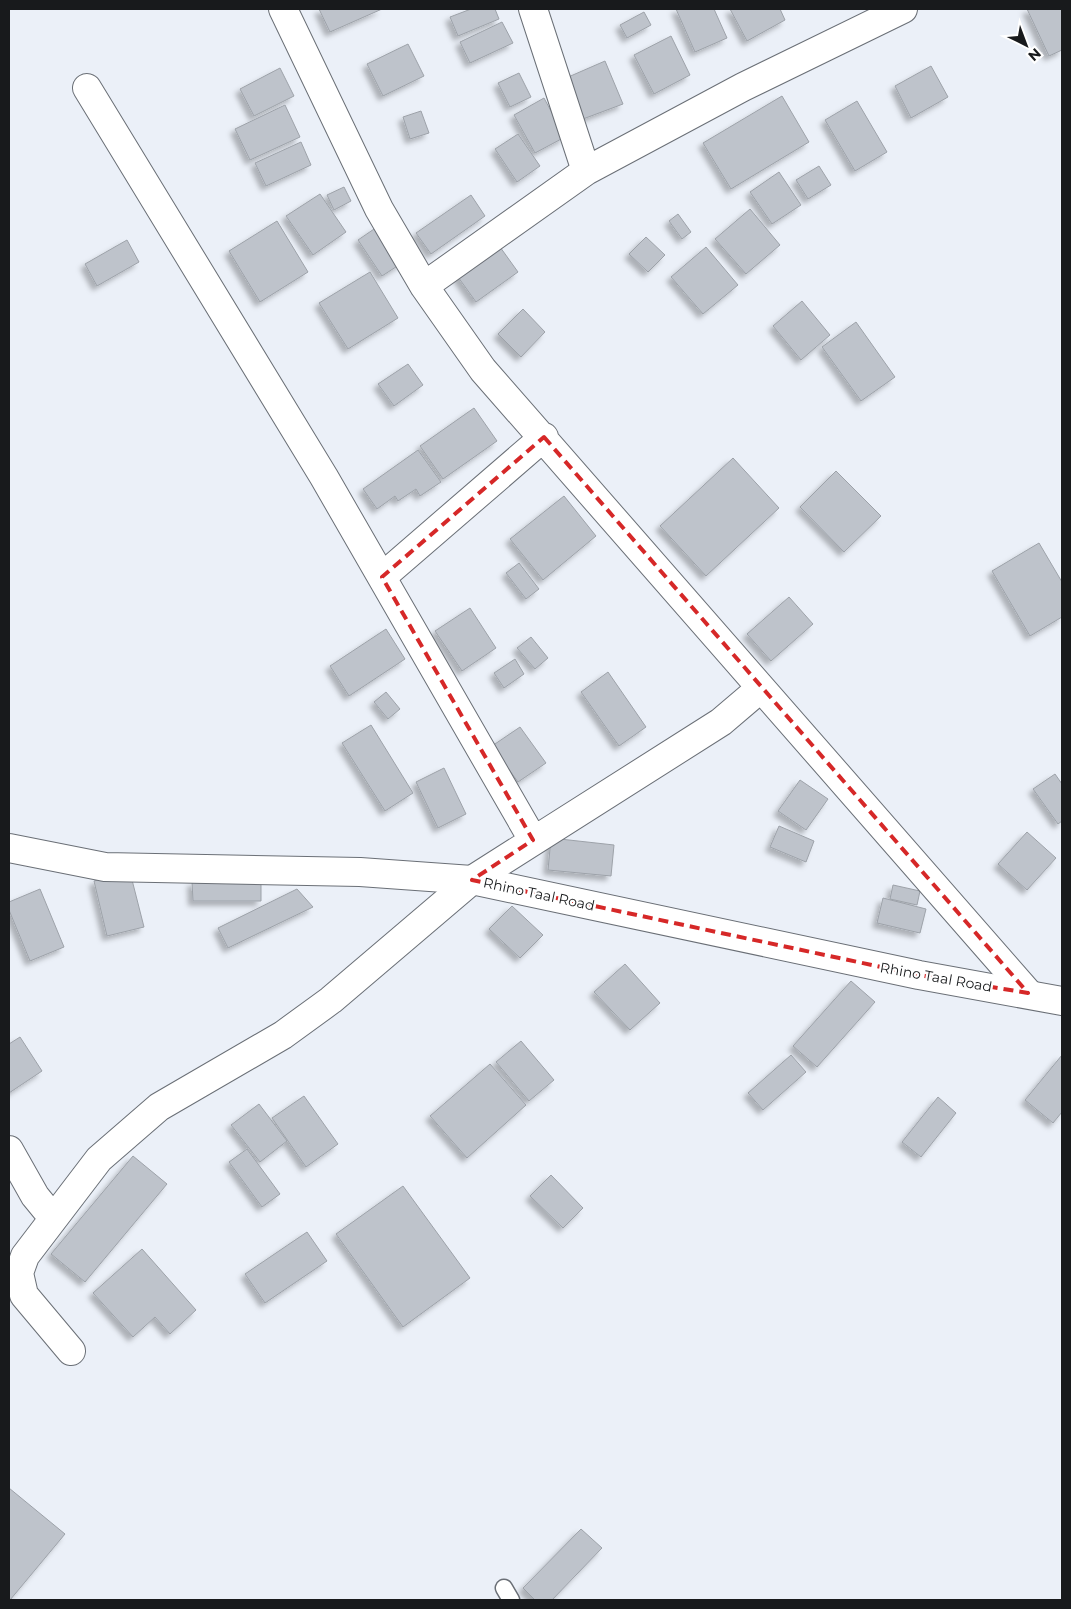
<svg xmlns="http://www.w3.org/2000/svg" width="1071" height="1609" font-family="Montserrat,sans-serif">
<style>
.building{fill:#bec3cb;stroke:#9da2a9;filter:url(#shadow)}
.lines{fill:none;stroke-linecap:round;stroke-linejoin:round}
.service-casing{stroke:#6a6f76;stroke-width:19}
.minor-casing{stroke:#6a6f76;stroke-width:30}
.tertiary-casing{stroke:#6a6f76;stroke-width:30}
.service{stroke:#fff;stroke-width:16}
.minor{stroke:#fff;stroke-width:28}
.tertiary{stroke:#fff;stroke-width:28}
.marked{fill:none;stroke:#d62828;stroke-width:4;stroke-dasharray:10 6;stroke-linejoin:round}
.labels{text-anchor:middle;stroke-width:4.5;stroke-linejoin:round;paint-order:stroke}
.street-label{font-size:14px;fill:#181a1c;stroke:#fff}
</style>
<defs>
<filter id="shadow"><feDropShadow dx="-4.5" dy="4.5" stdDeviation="2.5" flood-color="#0004"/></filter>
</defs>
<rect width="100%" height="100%" fill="#ebf0f8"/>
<path class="building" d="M319,9H382L330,32Z
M471,9H495L499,19L458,36L450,17Z
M676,9H714L727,38L695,52Z
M730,9H780L785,20L747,41Z
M1027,9H1062V50L1049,56Z
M644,12L651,25L627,38L620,25Z
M502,22L513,43L470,63L460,42Z
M671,36L690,75L654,94L634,55Z
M408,44L424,76L383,96L367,64Z
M605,61L623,104L583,119L566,78Z
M931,66L948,97L911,118L895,86Z
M280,68L294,96L254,116L240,89Z
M519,73L531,97L510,107L498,83Z
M782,96L809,142L731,189L703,143Z
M544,98L565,137L535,153L514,115Z
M857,101L887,152L855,171L825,120Z
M285,105L300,137L250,160L235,129Z
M421,111L429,133L410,139L403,117Z
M518,134L540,166L517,182L495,149Z
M301,142L311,165L266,186L255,163Z
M819,166L831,185L808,199L796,180Z
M779,172L801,205L772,224L750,192Z
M344,187L351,201L334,210L327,195Z
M320,194L346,232L313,255L286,216Z
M471,195L485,216L431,254L416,233Z
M750,209L780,245L746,274L715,239Z
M678,214L691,232L682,239L669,221Z
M277,221L308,272L260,302L229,251Z
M377,227L402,263L382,276L358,240Z
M646,237L665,255L648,272L629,254Z
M127,240L139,262L97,286L85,264Z
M495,240L518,272L476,302L453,270Z
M706,247L738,285L703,314L671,277Z
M370,272L398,318L348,349L319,303Z
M802,301L830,335L801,360L773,326Z
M523,309L545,332L521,357L498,334Z
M856,322L895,377L861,401L822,347Z
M408,364L423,385L394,406L378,384Z
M474,408L497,441L443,479L420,446Z
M418,450L441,482L420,496L416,489L398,501L395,496L377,509L363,489Z
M733,458L779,508L706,576L660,526Z
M836,471L881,516L844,552L800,507Z
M564,496L596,536L543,580L510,539Z
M1039,543L1062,582V617L1030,636L992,571Z
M519,563L539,589L526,599L506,573Z
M789,597L813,624L771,661L747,634Z
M470,608L496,648L462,671L435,631Z
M386,629L405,659L349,696L330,666Z
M531,637L548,658L535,669L517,648Z
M515,659L524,674L504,688L494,673Z
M608,672L646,727L619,746L581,692Z
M386,692L400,709L388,719L374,702Z
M371,725L413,793L385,811L342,743Z
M520,727L546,763L518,782L492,746Z
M444,768L466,814L438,828L416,782Z
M1055,774L1062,784V821L1058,824L1033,789Z
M800,780L828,799L806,830L778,811Z
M779,826L814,841L806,862L770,847Z
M1027,832L1056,858L1027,890L998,864Z
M551,838L614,845L611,876L548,870Z
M130,872L144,927L107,936L94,881Z
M261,881V901H193L192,882Z
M893,885L920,891L917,905L890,899Z
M40,889L64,947L30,961L9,910V902Z
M297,889L313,907L228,948L218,928Z
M883,898L926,909L920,933L877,923Z
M512,906L543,935L520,958L489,929Z
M625,964L660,1003L630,1030L594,992Z
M851,981L875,1002L817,1067L793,1046Z
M20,1037L42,1071L9,1093V1044Z
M521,1041L554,1080L529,1101L496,1062Z
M791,1055L806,1072L763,1110L748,1093Z
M1062,1055V1112L1053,1123L1025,1100Z
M490,1064L526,1105L467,1158L430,1116Z
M304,1096L338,1144L306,1167L272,1118Z
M938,1097L956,1113L921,1157L902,1142Z
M259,1104L287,1141L260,1162L231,1125Z
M247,1149L280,1194L262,1207L229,1162Z
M133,1156L167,1184L85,1282L51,1254Z
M551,1175L583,1208L563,1228L530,1196Z
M403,1186L470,1278L403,1327L336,1234Z
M307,1232L327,1261L265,1303L245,1274Z
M142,1249L196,1310L170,1334L155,1317L133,1337L93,1293Z
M9,1488L65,1534L10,1600H9Z
M581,1529L602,1548L552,1600H535L523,1588Z"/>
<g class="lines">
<defs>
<path id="service" d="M504,1588L511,1600"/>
<path id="minor" d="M283,9L379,209L424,286L483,370L1028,993
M533,9L586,171
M87,88L324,477L533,840
M424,286L586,171L743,87L903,9
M382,577L544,437
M9,1150L35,1196L53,1218
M71,1351L24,1295L19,1273L25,1256L99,1159L159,1107L283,1035L331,1000L472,880L721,722L761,688"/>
<path id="tertiary" d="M9,848L105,867L360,872L472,880L919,975L1062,1001"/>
</defs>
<use href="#service" class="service-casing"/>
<use href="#minor" class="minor-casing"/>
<use href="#tertiary" class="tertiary-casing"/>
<use href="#service" class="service"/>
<use href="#minor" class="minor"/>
<use href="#tertiary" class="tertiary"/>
</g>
<path class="marked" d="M544,437L1028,993L919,975L472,880L533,840L382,577Z"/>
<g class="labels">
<g class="street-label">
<text transform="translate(539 894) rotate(12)" y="5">Rhino Taal Road</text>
<text transform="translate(936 977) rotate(10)" y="5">Rhino Taal Road</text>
</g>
</g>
<rect width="1071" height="1609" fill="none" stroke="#181a1c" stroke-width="20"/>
<g transform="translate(1026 45) rotate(138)" stroke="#ffffff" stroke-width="4" paint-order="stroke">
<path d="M0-4L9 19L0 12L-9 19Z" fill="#181a1c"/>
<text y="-8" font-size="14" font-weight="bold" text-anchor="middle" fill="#181a1c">N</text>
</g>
</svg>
